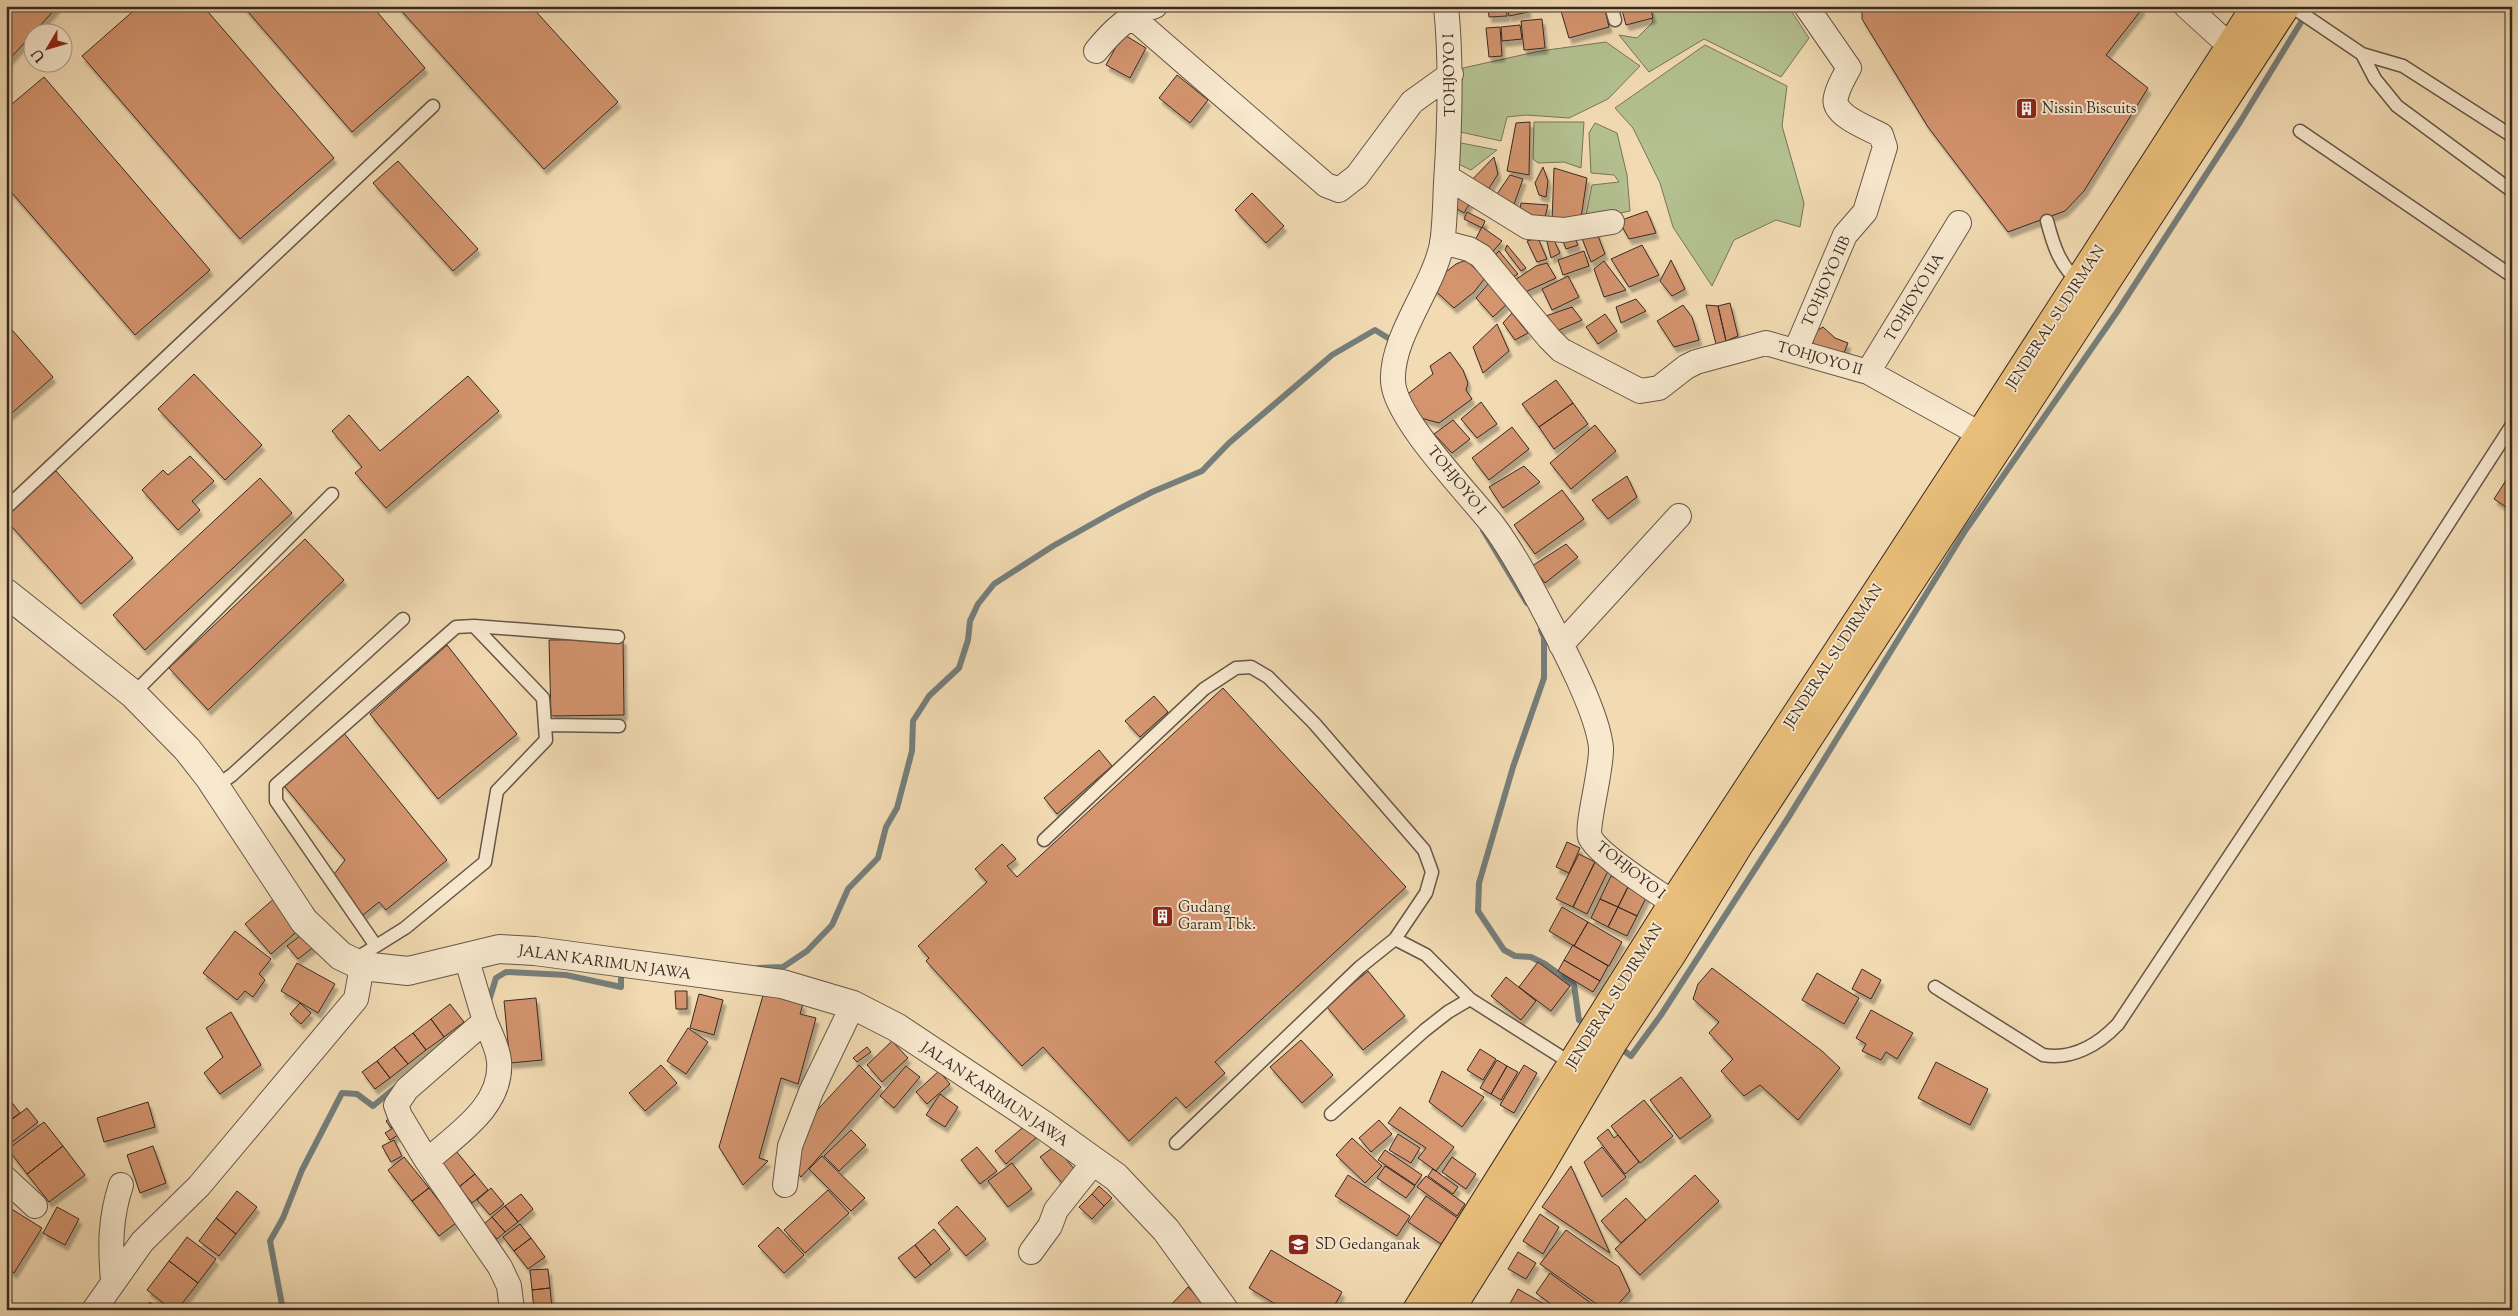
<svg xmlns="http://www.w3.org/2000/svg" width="2518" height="1316" font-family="'Sorts Mill Goudy',serif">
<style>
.green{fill:#b4c191;stroke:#76755a}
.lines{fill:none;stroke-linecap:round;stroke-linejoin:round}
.stream{stroke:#757f7c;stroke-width:6}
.building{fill:#d3946e;stroke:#372924;filter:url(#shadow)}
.service-casing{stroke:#665648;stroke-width:15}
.minor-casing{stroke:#665648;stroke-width:26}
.tertiary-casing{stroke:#665648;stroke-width:30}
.trunk-casing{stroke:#372924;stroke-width:30}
.service{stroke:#f7e8ce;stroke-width:12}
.minor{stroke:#f7e8ce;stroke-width:24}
.tertiary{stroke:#f7e8ce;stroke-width:28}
.trunk{stroke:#e9be7a;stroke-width:28}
.labels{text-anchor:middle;stroke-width:4;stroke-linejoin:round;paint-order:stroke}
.street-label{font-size:15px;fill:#372924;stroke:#f7e8ce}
.poi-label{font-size:15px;fill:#372924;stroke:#f7e8ce;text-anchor:start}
</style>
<defs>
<filter id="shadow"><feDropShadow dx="3" dy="5.5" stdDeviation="1" flood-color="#0004"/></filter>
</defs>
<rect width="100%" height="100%" fill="#f2dbb3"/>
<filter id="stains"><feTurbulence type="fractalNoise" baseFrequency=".004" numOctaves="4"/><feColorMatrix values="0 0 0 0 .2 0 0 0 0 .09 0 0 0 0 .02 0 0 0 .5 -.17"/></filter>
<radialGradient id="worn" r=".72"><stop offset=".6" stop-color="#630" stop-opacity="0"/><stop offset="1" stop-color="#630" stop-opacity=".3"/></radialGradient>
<path class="green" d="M1648,6H1669L1674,9L1681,6H1788L1809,38L1781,77L1704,39L1649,72L1619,35L1637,38L1653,22Z
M1606,42L1640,66L1608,99L1569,118L1526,115L1507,117L1501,141L1456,131L1463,68L1540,51Z
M1705,45L1787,86L1782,126L1804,203L1800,227L1776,220L1734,240L1712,286L1673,227L1660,183L1633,128L1615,108Z
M1534,122H1584L1581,168L1564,162L1538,163L1533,159Z
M1595,123L1617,133L1627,175L1630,211L1585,220L1592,185L1619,182L1614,175L1591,173L1589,133Z
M1456,142L1497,150L1471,170L1452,161Z"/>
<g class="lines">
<path class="stream" d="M1483,530L1527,603
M1541,630L1544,637V678L1513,767L1479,883L1478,911L1504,950L1515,956L1531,957L1545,964L1574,985L1579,1020L1588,1026
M758,968L783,967L807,951L832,925L848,889L878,858L886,827L897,808L912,751L913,721L929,696L959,668L968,640L970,621L978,604L994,584L1053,546L1117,510L1152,492L1202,471L1229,443L1332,355L1375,330L1393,341L1392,344
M488,1004L496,978L506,972L566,975L621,987V970
M1619,1047L1631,1056L1661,1015L1788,818L1965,531L2117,312L2240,122L2311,6
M283,1310L270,1241L283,1218L302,1170L342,1093L357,1094L373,1106L396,1087"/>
</g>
<path class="building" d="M6,6H58L6,63Z
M139,6H203L334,158L240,239L82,56Z
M243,6H372L425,68L352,132Z
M397,6H531L618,102L544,169Z
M1488,6H1506L1507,16L1489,17Z
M1507,6H1527L1528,12L1509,16Z
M1560,6H1579L1561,11Z
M1579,6H1604L1609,27L1569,38L1561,11Z
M1621,6H1650L1653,18L1626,25Z
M1862,6H2139L2142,9L2106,55L2148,88L2084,191L2065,211L2008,232L1928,127L1862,19Z
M1542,19L1545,48L1524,50L1521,21Z
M1520,25L1522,39L1502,41L1501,27Z
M1500,27L1502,56L1489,57L1486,28Z
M1123,34L1146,48L1130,78L1106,65Z
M1177,75L1208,100L1190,123L1159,98Z
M44,77L210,270L135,335L6,186V109Z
M1530,122L1529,175L1507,171L1516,123Z
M1494,157L1498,174L1484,196L1467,185Z
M398,161L478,249L453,271L373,183Z
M1543,167L1548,181L1546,197L1539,195L1535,183Z
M1554,168L1587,178L1581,218L1552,222Z
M1510,175L1523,179L1512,210L1495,197Z
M1456,185L1474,196L1464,213L1446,202Z
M1252,193L1284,226L1266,243L1235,210Z
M1521,203L1548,205L1542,229L1518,220Z
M1647,211L1656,233L1629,239L1619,221Z
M1467,212L1485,221L1482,228L1464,219Z
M1482,227L1502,241L1487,258L1474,242Z
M1595,228L1605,254L1591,262L1580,233Z
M1573,234L1578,245L1566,249L1561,236Z
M1538,238L1547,259L1537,262L1527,241Z
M1546,238L1554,240L1560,253L1551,258Z
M1507,245L1526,268L1521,271L1505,250Z
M1642,245L1659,275L1629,287L1611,259Z
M1499,251L1518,274L1505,282L1488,262Z
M1584,251L1589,266L1563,275L1558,260Z
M1466,260L1485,278L1474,292L1454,308L1429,285L1456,264Z
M1671,260L1685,289L1672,296L1660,281Z
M1604,261L1626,290L1604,297L1594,269Z
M1547,263L1556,278L1523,293L1515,280L1536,266Z
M1568,276L1579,297L1552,310L1542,289Z
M1489,283L1508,303L1493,317L1476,298Z
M1636,299L1646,311L1621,323L1616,307Z
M1730,303L1738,336L1726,341L1718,306Z
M1683,305L1692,317L1699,340L1674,347L1657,321Z
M1706,305L1718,306L1726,341L1716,344Z
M1572,307L1582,320L1550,334L1540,318Z
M1512,313L1528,333L1515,340L1503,323Z
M1605,314L1617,331L1598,344L1586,327Z
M6,323L53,377L6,418Z
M1497,324L1509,351L1483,373L1473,347Z
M1823,327L1835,338L1848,343L1842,358L1811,348L1816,331Z
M1450,352L1463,370L1468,383L1466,390L1472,399L1439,423L1421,418L1404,397L1433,374L1430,366Z
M194,374L262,445L225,480L158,409Z
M468,376L499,411L386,508L355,473L362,467L332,431L349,415L380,451Z
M1556,380L1573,403L1539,427L1522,404Z
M1481,402L1497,424L1477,438L1461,419Z
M1573,403L1588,424L1554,449L1539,427Z
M1453,420L1470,439L1452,453L1434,434Z
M1595,425L1616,451L1571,489L1550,463Z
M1512,427L1529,449L1489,480L1472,458Z
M190,456L214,481L192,501L200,510L178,530L142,490L163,470L168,475Z
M1524,466L1540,482L1503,508L1489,487Z
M56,471L133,558L81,604L6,520V515Z
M2512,471V511L2494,499Z
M1627,476L1637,497L1608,519L1592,500Z
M260,478L292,513L145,650L113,615Z
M1562,490L1584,519L1535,554L1514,525Z
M305,539L344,580L208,710L169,668Z
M1566,544L1578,557L1545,583L1532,566Z
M623,639L624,715L551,716L549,640Z
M447,645L517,734L438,799L370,714Z
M1223,688L1406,887L1215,1062L1225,1073L1186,1108L1176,1097L1129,1141L1043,1047L1022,1066L926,961L929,958L918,946L987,882L975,869L1002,844L1016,859L1007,866L1017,877Z
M1154,696L1168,712L1140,737L1125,721Z
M343,732L447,860L386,910L379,902L358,919L331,878L345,860L281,782Z
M1099,750L1112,766L1057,814L1044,798Z
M1567,842L1580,848L1569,873L1556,867Z
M1579,854L1595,862L1573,907L1556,899Z
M1595,862L1609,869L1587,914L1573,907Z
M1611,876L1629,885L1618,907L1600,899Z
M1629,885L1648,894L1637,916L1618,907Z
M276,897L302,927L271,954L245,924Z
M1600,899L1618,907L1608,927L1591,918Z
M1562,907L1588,922L1574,946L1549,931Z
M1618,907L1637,916L1627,936L1608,927Z
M1588,922L1622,942L1609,966L1574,946Z
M235,931L271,959L259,974L265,980L253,997L245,991L237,1000L203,973Z
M305,932L315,946L298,959L287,946Z
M1573,945L1608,966L1600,981L1564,960Z
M1564,960L1600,981L1593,992L1558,971Z
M1538,962L1570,986L1551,1011L1519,987Z
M297,963L335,984L318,1013L281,991Z
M1712,968L1822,1051L1840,1068L1798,1120L1760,1085L1744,1096L1721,1071L1733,1059L1709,1033L1719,1022L1693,999L1698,984Z
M1862,969L1881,980L1871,999L1852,989Z
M1368,971L1405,1016L1363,1050L1326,1006Z
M1817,973L1859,998L1844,1024L1802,1000Z
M1506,977L1536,1001L1521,1020L1491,996Z
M675,991H687V1009H676Z
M764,992L803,1004L800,1014L816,1018L798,1084L781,1078L759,1158L768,1161L743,1185L719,1147Z
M699,994L723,1000L714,1035L690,1028Z
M536,998L542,1060L510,1063L504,1001Z
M300,1003L311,1013L301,1024L290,1014Z
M450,1004L464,1022L444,1037L431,1019Z
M1871,1010L1913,1033L1897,1059L1886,1052L1881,1060L1862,1051L1866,1044L1856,1038Z
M231,1012L261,1065L220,1094L204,1073L223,1057L206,1028Z
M431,1019L444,1037L426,1050L413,1033Z
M688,1028L708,1042L686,1074L667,1061Z
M413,1033L426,1050L408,1064L394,1047Z
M1301,1040L1333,1075L1302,1103L1270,1067Z
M892,1041L908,1058L882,1082L867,1065Z
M394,1047L408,1064L390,1078L377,1061Z
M867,1047L871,1052L857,1062L853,1058Z
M1480,1049L1496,1059L1483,1080L1467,1070Z
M1497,1060L1507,1066L1491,1094L1480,1088Z
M377,1061L390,1078L375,1089L362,1072Z
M1936,1062L1988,1089L1970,1125L1918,1098Z
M661,1065L677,1083L645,1111L629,1093Z
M859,1065L881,1087L801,1177L794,1168L807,1121Z
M1524,1065L1537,1073L1514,1113L1500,1105Z
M906,1066L920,1077L894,1108L880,1096Z
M1507,1066L1518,1072L1501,1100L1491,1094Z
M939,1071L950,1084L927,1104L916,1092Z
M1442,1071L1484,1097L1462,1127L1429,1102Z
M1681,1077L1711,1116L1680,1139L1650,1100Z
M940,1094L958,1107L945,1127L926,1115Z
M6,1095L20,1113L6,1123Z
M1644,1100L1673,1136L1640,1163L1611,1126Z
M148,1102L155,1127L104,1142L97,1118Z
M1400,1107L1454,1147L1436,1171L1418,1158L1426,1148L1388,1123Z
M27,1108L38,1122L6,1147V1124Z
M392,1116L398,1123L391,1128L386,1121Z
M1379,1120L1392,1134L1371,1152L1359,1138Z
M44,1122L63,1146L27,1174L8,1149Z
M1027,1124L1037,1137L1006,1164L995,1151Z
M393,1128L398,1135L390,1140L385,1133Z
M1608,1129L1614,1138L1618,1135L1639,1162L1625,1174L1597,1138Z
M851,1130L866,1145L839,1171L824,1156Z
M1398,1134L1420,1148L1411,1163L1389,1150Z
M1352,1138L1382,1166L1365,1183L1336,1155Z
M394,1140L402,1156L391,1162L382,1146Z
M63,1146L85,1175L49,1202L27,1174Z
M153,1146L166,1183L140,1193L127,1155Z
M1055,1146L1076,1171L1062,1183L1040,1157Z
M977,1147L997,1171L980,1184L961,1160Z
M1602,1147L1626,1177L1602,1197L1584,1162Z
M1385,1150L1422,1175L1415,1185L1378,1160Z
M456,1151L475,1174L459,1187L441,1164Z
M822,1156L865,1198L851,1211L809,1169Z
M404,1157L429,1188L412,1201L388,1170Z
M1452,1157L1476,1174L1466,1189L1442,1172Z
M1012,1163L1032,1189L1008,1207L988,1181Z
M1385,1166L1415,1186L1406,1198L1377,1178Z
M1571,1166L1610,1253L1542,1207Z
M1433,1169L1458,1187L1453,1194L1428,1176Z
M475,1174L488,1190L472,1203L459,1187Z
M1348,1175L1410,1216L1397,1236L1335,1196Z
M1695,1175L1719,1201L1640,1275L1615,1249Z
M1426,1176L1465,1204L1457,1216L1417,1187Z
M1099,1186L1112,1198L1104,1206L1092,1194Z
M429,1188L456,1223L439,1236L412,1201Z
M491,1188L504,1204L490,1215L477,1200Z
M828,1190L849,1213L805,1253L784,1230Z
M237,1191L257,1207L236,1234L216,1218Z
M521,1194L533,1209L518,1222L505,1206Z
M1092,1194L1104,1206L1092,1219L1079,1207Z
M1426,1196L1459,1219L1441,1244L1408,1222Z
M1626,1198L1646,1220L1621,1243L1601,1221Z
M505,1206L518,1222L505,1232L492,1217Z
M957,1206L986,1239L966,1256L938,1223Z
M57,1207L79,1219L65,1245L43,1233Z
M10,1208L42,1228L14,1273L6,1268V1214Z
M1540,1214L1559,1227L1543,1254L1523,1241Z
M492,1217L505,1232L497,1239L484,1224Z
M216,1218L236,1234L219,1256L199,1241Z
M520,1224L531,1238L514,1251L503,1237Z
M778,1227L804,1255L784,1273L758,1246Z
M934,1229L950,1249L931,1265L915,1245Z
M1566,1230L1619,1267L1630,1291L1613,1310H1605L1540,1264Z
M187,1237L216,1259L198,1283L169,1261Z
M531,1238L545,1257L528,1269L514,1251Z
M915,1245L931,1265L915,1278L898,1258Z
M1271,1250L1342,1292L1332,1310H1285L1249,1288Z
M1518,1252L1536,1263L1526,1279L1508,1269Z
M169,1261L198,1283L177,1310H172L147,1290Z
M548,1269L550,1288L532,1290L530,1270Z
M1550,1273L1592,1304L1588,1310H1559L1536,1293Z
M1188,1287L1204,1304L1198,1310H1166Z
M550,1288L552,1309L534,1310L532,1290Z
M1518,1289L1553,1309L1552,1310L1507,1309Z
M150,1302L159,1310H143Z"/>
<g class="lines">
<defs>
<path id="service" d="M1611,6L1615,20
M2291,6L2362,54L2375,79L2397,106L2512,191
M2362,54L2403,66L2512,136
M2300,131L2512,276
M2047,221C2053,244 2060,268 2081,283
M6,508L433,106
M474,626L618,637
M133,694L332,494
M547,725L619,726
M215,787L232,775L403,619
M1044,840L1204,689L1236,668L1251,667L1268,677L1314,723L1424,850L1432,872L1426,893L1395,939
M352,961L405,928L485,862L497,791L546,740L543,698L474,626L456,627L276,785V801L376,946
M1935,987L2043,1055C2072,1060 2098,1045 2118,1024L2401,597L2512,425
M1331,1114L1425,1030L1448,1012L1470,999L1574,1065
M1176,1143L1360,967L1395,939L1426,955L1470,999"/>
<path id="minor" d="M1446,6C1452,65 1450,124 1446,183C1445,203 1445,224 1442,244C1433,288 1391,337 1393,381C1394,418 1469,494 1493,525C1511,549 1526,577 1540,603C1558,638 1598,711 1601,748C1602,769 1586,826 1590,837C1598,855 1655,890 1673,903
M2186,6L2230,46L2245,56
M1131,16L1326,185L1339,190L1357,176L1412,102L1451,74
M1096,51C1113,30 1129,15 1155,6
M1447,177L1528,227L1564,230L1612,222
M1442,242L1469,249L1481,256L1549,338L1561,350L1640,391L1659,388L1686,367L1696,362L1766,343L1868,372L1980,434
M1796,350L1845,235L1865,212L1885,147L1881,135C1868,128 1831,115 1836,97C1838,87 1844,77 1849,68L1806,6
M1868,372L1959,223
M1561,645L1679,516
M466,957L485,1021L407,1089L396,1105L400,1116L427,1161L500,1267L509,1286L512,1310
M427,1161C457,1134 503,1106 499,1061C498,1048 490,1033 485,1021
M6,1179L35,1206
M785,1185L790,1146L811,1092L853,1005
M1031,1252L1050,1226L1056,1210L1094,1162
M113,1281C110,1247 110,1218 121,1185
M94,1310L142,1242L199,1186L356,999L362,966"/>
<path id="tertiary" d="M6,593L133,694L187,749L209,777L304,921L341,956L362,966L408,971L499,949L535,951L782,984L853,1005L896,1027L1042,1124L1116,1177L1166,1230L1224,1310"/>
<path id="trunk" d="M1417,1310L1673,903L1980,434L2256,6
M1450,1310L1540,1167L1614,1041L1672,954L1740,843L2286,6"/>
</defs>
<use href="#service" class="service-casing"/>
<use href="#minor" class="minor-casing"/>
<use href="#tertiary" class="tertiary-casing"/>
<use href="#trunk" class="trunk-casing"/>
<use href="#service" class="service"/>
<use href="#minor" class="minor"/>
<use href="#tertiary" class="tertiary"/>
<use href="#trunk" class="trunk"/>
</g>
<defs>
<symbol id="building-square" viewBox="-11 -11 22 22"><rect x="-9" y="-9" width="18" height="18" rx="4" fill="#8f2418" stroke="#f7e8ce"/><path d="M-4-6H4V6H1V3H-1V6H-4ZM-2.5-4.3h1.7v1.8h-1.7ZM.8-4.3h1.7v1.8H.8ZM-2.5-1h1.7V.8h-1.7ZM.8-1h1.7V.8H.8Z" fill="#fff"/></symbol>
<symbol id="school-square" viewBox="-11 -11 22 22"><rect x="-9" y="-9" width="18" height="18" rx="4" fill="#8f2418" stroke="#f7e8ce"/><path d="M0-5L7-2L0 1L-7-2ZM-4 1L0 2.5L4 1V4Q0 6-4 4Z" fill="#fff"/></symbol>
</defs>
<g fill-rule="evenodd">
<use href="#building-square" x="2014" y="96" width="25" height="25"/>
<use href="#building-square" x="1150" y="904" width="25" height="25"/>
<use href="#school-square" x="1286" y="1232" width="25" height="25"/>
</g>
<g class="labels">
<g class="street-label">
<text transform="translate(1449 75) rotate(-91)" y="5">TOHJOYO I</text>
<text transform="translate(1826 281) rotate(-66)" y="5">TOHJOYO IIB</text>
<text transform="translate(1914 297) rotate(-59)" y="5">TOHJOYO IIA</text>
<text transform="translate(2055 317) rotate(-57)" y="5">JENDERAL SUDIRMAN</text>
<text transform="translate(1820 358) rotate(16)" y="5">TOHJOYO II</text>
<text transform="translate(1457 480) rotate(51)" y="5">TOHJOYO I</text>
<text transform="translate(1833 656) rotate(-57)" y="5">JENDERAL SUDIRMAN</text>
<text transform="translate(1631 870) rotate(38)" y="5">TOHJOYO I</text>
<text transform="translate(605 962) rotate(8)" y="5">JALAN KARIMUN JAWA</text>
<text transform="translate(1614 996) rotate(-58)" y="5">JENDERAL SUDIRMAN</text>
<text transform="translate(995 1094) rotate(34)" y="5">JALAN KARIMUN JAWA</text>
</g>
<g class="poi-label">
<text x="2042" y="113">Nissin Biscuits</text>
<text x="1178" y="912">Gudang<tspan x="1178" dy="17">Garam Tbk.</tspan></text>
<text x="1315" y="1249">SD Gedanganak</text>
</g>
</g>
<rect width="2518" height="1316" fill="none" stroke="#f2dbb3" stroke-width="25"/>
<rect x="8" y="8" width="2503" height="1301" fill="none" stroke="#372924" stroke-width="2.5"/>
<rect x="12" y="12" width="2493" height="1291" fill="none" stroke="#372924"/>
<g transform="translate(48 48) rotate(232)"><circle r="24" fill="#f7e8ce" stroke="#aa9c8a"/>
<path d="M0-4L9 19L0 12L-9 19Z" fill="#8f2418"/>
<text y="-8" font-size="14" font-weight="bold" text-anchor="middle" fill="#372924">U</text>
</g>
<rect width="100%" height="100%" filter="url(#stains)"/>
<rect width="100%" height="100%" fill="url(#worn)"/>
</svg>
